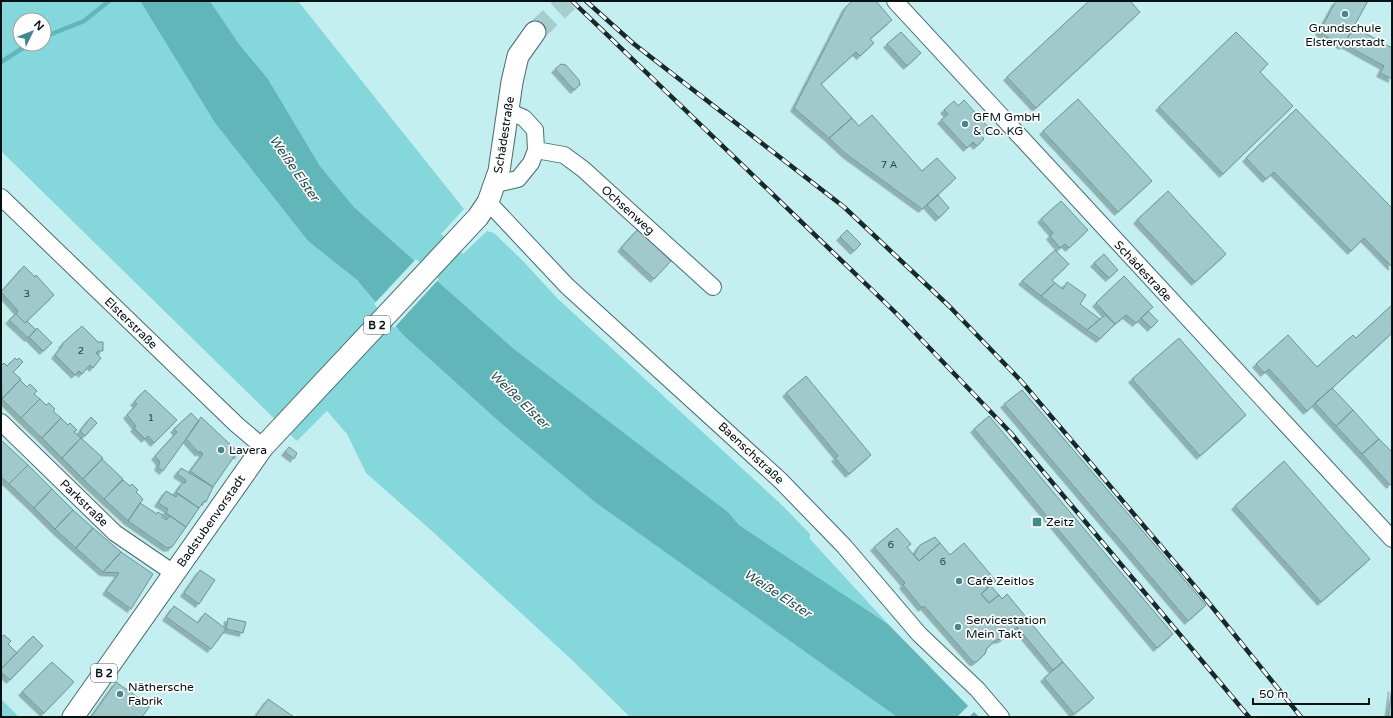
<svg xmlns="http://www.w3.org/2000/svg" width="1393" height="718" font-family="'Varela Round',sans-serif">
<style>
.green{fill:#84d8db;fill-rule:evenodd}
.water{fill:#60b6b9}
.pier{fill:#c4eff0}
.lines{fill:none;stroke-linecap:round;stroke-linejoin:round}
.stream{stroke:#60b6b9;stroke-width:4.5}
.building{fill:#9fc9ca;stroke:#6c9596;filter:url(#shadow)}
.major-tunnel{stroke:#a7cecf;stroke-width:21;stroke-dasharray:21 10;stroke-linecap:butt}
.minor-casing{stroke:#456c6e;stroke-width:18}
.major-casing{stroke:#456c6e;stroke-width:23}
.minor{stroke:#fff;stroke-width:16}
.major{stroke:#fff;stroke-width:21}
.rail-casing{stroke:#172929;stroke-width:4.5}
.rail{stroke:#fff;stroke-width:3;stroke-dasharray:9;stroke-linecap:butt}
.poi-dot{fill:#41898c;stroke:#fff;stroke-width:1.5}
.labels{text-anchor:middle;stroke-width:3.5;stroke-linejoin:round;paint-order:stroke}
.number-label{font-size:10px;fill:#2a3f3f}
.shield{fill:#fff;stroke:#4f5858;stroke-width:1}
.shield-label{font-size:11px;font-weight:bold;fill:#031111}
.poi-label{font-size:12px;fill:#031111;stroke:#fff;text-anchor:start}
.street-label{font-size:12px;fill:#031111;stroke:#fff}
.water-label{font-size:13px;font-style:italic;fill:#244c4d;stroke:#fff}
</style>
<defs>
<filter id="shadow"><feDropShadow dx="-3.5" dy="3.5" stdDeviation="0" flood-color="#0004"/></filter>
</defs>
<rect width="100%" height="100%" fill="#c4eff0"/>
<path class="green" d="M1,1H140L215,123L308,241L357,280L403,335L495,418L693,570L897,717H630L573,661L433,532L366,473L347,434L327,411L297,441L1,151ZM20,20H44V44H20Z
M210,1H298L464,209L441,234L463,254L487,231L494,233L523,261L558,299L784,507L810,534V539L888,624L739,525L728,512L514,349L354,207L320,166L268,79L239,44Z
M1,699L19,717H1Z"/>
<path class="water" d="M140,1H210L239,44L268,79L320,166L354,207L514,349L728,512L739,525L888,624L979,717H897L595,502L495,418L403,335L357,280L308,241L215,123Z"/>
<path class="pier" d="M416,259L439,279L394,328L374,304Z
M969,705L975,711L969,717H957Z"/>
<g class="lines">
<path class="stream" d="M44,37L84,21L109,1
M1,62L29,44"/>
</g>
<path class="building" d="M852,1H876L892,20L870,39L874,43L860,56L856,52L821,84L852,118L829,138L794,108L846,7Z
M1089,1H1130L1140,12L1036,108L1007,77Z
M1336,1H1368L1343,46L1319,32Z
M1354,27L1392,48V79L1380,73L1384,66L1344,44Z
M901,32L921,53L907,66L887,44Z
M1236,32L1268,64L1260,72L1293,106L1223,174L1159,107Z
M561,64L566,65L579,80L580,85L574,90L555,69Z
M1078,99L1152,181L1118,212L1043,131Z
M964,100L989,128L981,135L984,139L977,146L973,142L967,148L941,120L948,114L944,110L954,101L958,106Z
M1296,109L1392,208V267L1364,238L1351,251L1274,172L1266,179L1246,158Z
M872,115L922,171L937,158L956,178L922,209L846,154L829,138L852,118L859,126Z
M1168,191L1226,254L1195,282L1137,220Z
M938,195L949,208L939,218L927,205Z
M1061,201L1088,230L1069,248L1065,244L1060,248L1050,236L1053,233L1041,219Z
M638,229L671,261L654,279L621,248Z
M847,230L861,244L854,251L840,237Z
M1055,250L1069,264L1052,280L1055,283L1041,296L1022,281Z
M1104,254L1118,270L1109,278L1094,263Z
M24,266L35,277L36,275L54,295L25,323L16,314L18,311L1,292Z
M1124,276L1153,307L1136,323L1126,315L1115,324L1096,303Z
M1067,282L1086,295L1080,304L1100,319L1087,330L1041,296L1055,283L1063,289Z
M1392,305V333L1307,411L1269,369L1264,373L1256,364L1288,335L1317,367L1353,335L1356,338Z
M1148,311L1158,321L1151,328L1141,318Z
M16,314L25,323L27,321L36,330L28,338L9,320Z
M1105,315L1115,324L1100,339L1087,330Z
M82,326L98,342H103V351H98L96,353L101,358L93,368L90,365L82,374L79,371L75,375L55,355L63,345L62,344Z
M37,328L52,343L43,351L29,337Z
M1179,338L1246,415L1200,456L1132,379Z
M15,358L17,360L19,358L23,362L13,372L21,379L2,399L1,366L4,363L7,366Z
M806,376L871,455L849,474L835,458L838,456L786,393Z
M20,380L27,387L30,384L37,391L34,394L40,399L21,418L2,399Z
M1332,388L1353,410L1336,426L1315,403Z
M145,390L177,420L154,443L148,436L145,439L134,428L136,426L127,415L137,404L134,402Z
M1022,390L1206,605L1188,621L1004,404Z
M40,399L46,405L49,403L55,409L53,411L61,418L42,438L21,418Z
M1353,410L1379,439L1362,454L1336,426Z
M191,413L199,421L163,471L158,467L160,462L155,456L177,432L174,429Z
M989,416L1173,634L1157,648L974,429Z
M91,417L97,423L85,436L80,431Z
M201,417L235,449L238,448L239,455H235L213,487L190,471L203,454L200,451L199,453L186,439Z
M61,418L68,425L70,423L77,430L74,432L81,438L62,458L42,438Z
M81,438L103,458L83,479L62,458Z
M1379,439L1392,452V483L1390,485L1362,454Z
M1,440L28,465L9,484L1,477Z
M289,447L297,453L294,459L285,452Z
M102,459L123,479L104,499L83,479Z
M1284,461L1370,559L1321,602L1235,506Z
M28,465L52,489L34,508L9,484Z
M181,468L213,487L206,502L204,501L199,508L176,492L183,482L185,483L186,480L177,474Z
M123,480L130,486L132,484L138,490L136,492L143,499L128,521L104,499Z
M52,489L73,510L55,529L34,508Z
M166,491L176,497L178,494L199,508L186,527L166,513L168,509L158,503Z
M140,503L157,514L158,512L163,515L162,517L166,520L170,516L186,527L172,547L167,548L128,521Z
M73,510L93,528L76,548L55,529Z
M93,528L121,552L103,572L76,548Z
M897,528L911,544L907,547L919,561L940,543L950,555L964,543L996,581L981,594L989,603L999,595L1002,599L1007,594L1063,662L1053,670L1017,627L1002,639L996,640L987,648L985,654L976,662H973L924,606L922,608L903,585L905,583L874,547Z
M935,537L940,543L919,561L914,555L920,545Z
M121,552L153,574L131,609L106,591L119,573L103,572Z
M200,570L215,580L199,604L184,593Z
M990,585L999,595L989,603L981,594Z
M174,606L198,623L205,613L226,629L211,649L166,617Z
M228,618L246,622L243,633L226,629Z
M4,635L11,641L8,644L17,653L1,669V637Z
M33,636L43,646L10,680L1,672V669Z
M52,662L74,682L44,713L22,692Z
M1063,662L1094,698L1074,714L1044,678Z
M116,682L150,706L142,717H91Z
M1392,688V717H1388Z
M268,699L294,717H255Z"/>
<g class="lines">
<path class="major-tunnel" d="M535,32L568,1"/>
<defs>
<path id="minor" d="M895,1L1392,539
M536,150L564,155L583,169L713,287
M496,184L518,179L531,163L536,150L535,130L524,118L508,111
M1,197L237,425L263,447
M488,202L567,286L781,481L844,546L919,634L977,689L1001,717
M1,422L115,533L175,574"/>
<path id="major" d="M73,717L263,447L478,217L488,202L499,171L512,82L518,56L535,32"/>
</defs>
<use href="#minor" class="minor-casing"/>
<use href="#major" class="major-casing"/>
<use href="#minor" class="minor"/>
<use href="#major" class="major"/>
<defs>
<path id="rail" d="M572,1L897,314L1010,432L1249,717
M586,1L634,44L844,207L949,306L1022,382L1204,597L1301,717"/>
</defs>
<use href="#rail" class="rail-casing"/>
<use href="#rail" class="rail"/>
</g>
<g class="poi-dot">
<circle cx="1345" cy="14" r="4"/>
<circle cx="965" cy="124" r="4"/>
<circle cx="221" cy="450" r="4"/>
<rect x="1032" y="517" width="10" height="10" rx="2"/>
<circle cx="959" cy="581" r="4"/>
<circle cx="958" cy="627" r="4"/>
<circle cx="120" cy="694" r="4"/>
</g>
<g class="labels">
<g class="number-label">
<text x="889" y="168">7 A</text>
<text x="27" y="297">3</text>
<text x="81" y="354">2</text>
<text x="151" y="421">1</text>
<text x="891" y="548">6</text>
<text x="943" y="565">6</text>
</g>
<g class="shield">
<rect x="364" y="316" width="26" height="18" rx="3"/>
<rect x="91" y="664" width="26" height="18" rx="3"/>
</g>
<g class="shield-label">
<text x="377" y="329">B 2</text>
<text x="104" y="677">B 2</text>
</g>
<g class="poi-label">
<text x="1345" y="32" text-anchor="middle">Grundschule<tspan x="1345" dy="14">Elstervorstadt</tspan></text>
<text x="973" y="121">GFM GmbH<tspan x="973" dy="14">&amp; Co. KG</tspan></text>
<text x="229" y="454">Lavera</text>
<text x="1046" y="526">Zeitz</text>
<text x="967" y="585">Café Zeitlos</text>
<text x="966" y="624">Servicestation<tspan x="966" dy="14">Mein Takt</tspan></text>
<text x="128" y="691">Näthersche<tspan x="128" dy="14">Fabrik</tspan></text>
</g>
<g class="street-label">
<text transform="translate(504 135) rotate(-81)" y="4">Schädestraße</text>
<text transform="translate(628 210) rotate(42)" y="4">Ochsenweg</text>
<text transform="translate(1143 271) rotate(47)" y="4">Schädestraße</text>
<text transform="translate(131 323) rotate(44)" y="4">Elsterstraße</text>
<text transform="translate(751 453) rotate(43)" y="4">Baenschstraße</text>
<text transform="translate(84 503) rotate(44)" y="4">Parkstraße</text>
<text transform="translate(211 521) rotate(-55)" y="4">Badstubenvorstadt</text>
</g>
<g class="water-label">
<text transform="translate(295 168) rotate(55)" y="5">Weiße Elster</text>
<text transform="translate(520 399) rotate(44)" y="5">Weiße Elster</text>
<text transform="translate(778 593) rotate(33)" y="5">Weiße Elster</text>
</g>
</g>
<rect width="1393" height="718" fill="none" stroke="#031111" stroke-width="4"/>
<g transform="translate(32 32) rotate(47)"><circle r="19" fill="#ffffff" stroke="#9aa0a0"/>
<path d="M0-3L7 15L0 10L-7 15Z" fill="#41898c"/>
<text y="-6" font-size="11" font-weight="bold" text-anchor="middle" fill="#031111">N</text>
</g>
<path d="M1253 698v6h116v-6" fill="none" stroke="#031111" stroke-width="2"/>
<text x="1259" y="698" font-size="12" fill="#031111" stroke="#ffffff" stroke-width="3" paint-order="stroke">50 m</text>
</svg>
